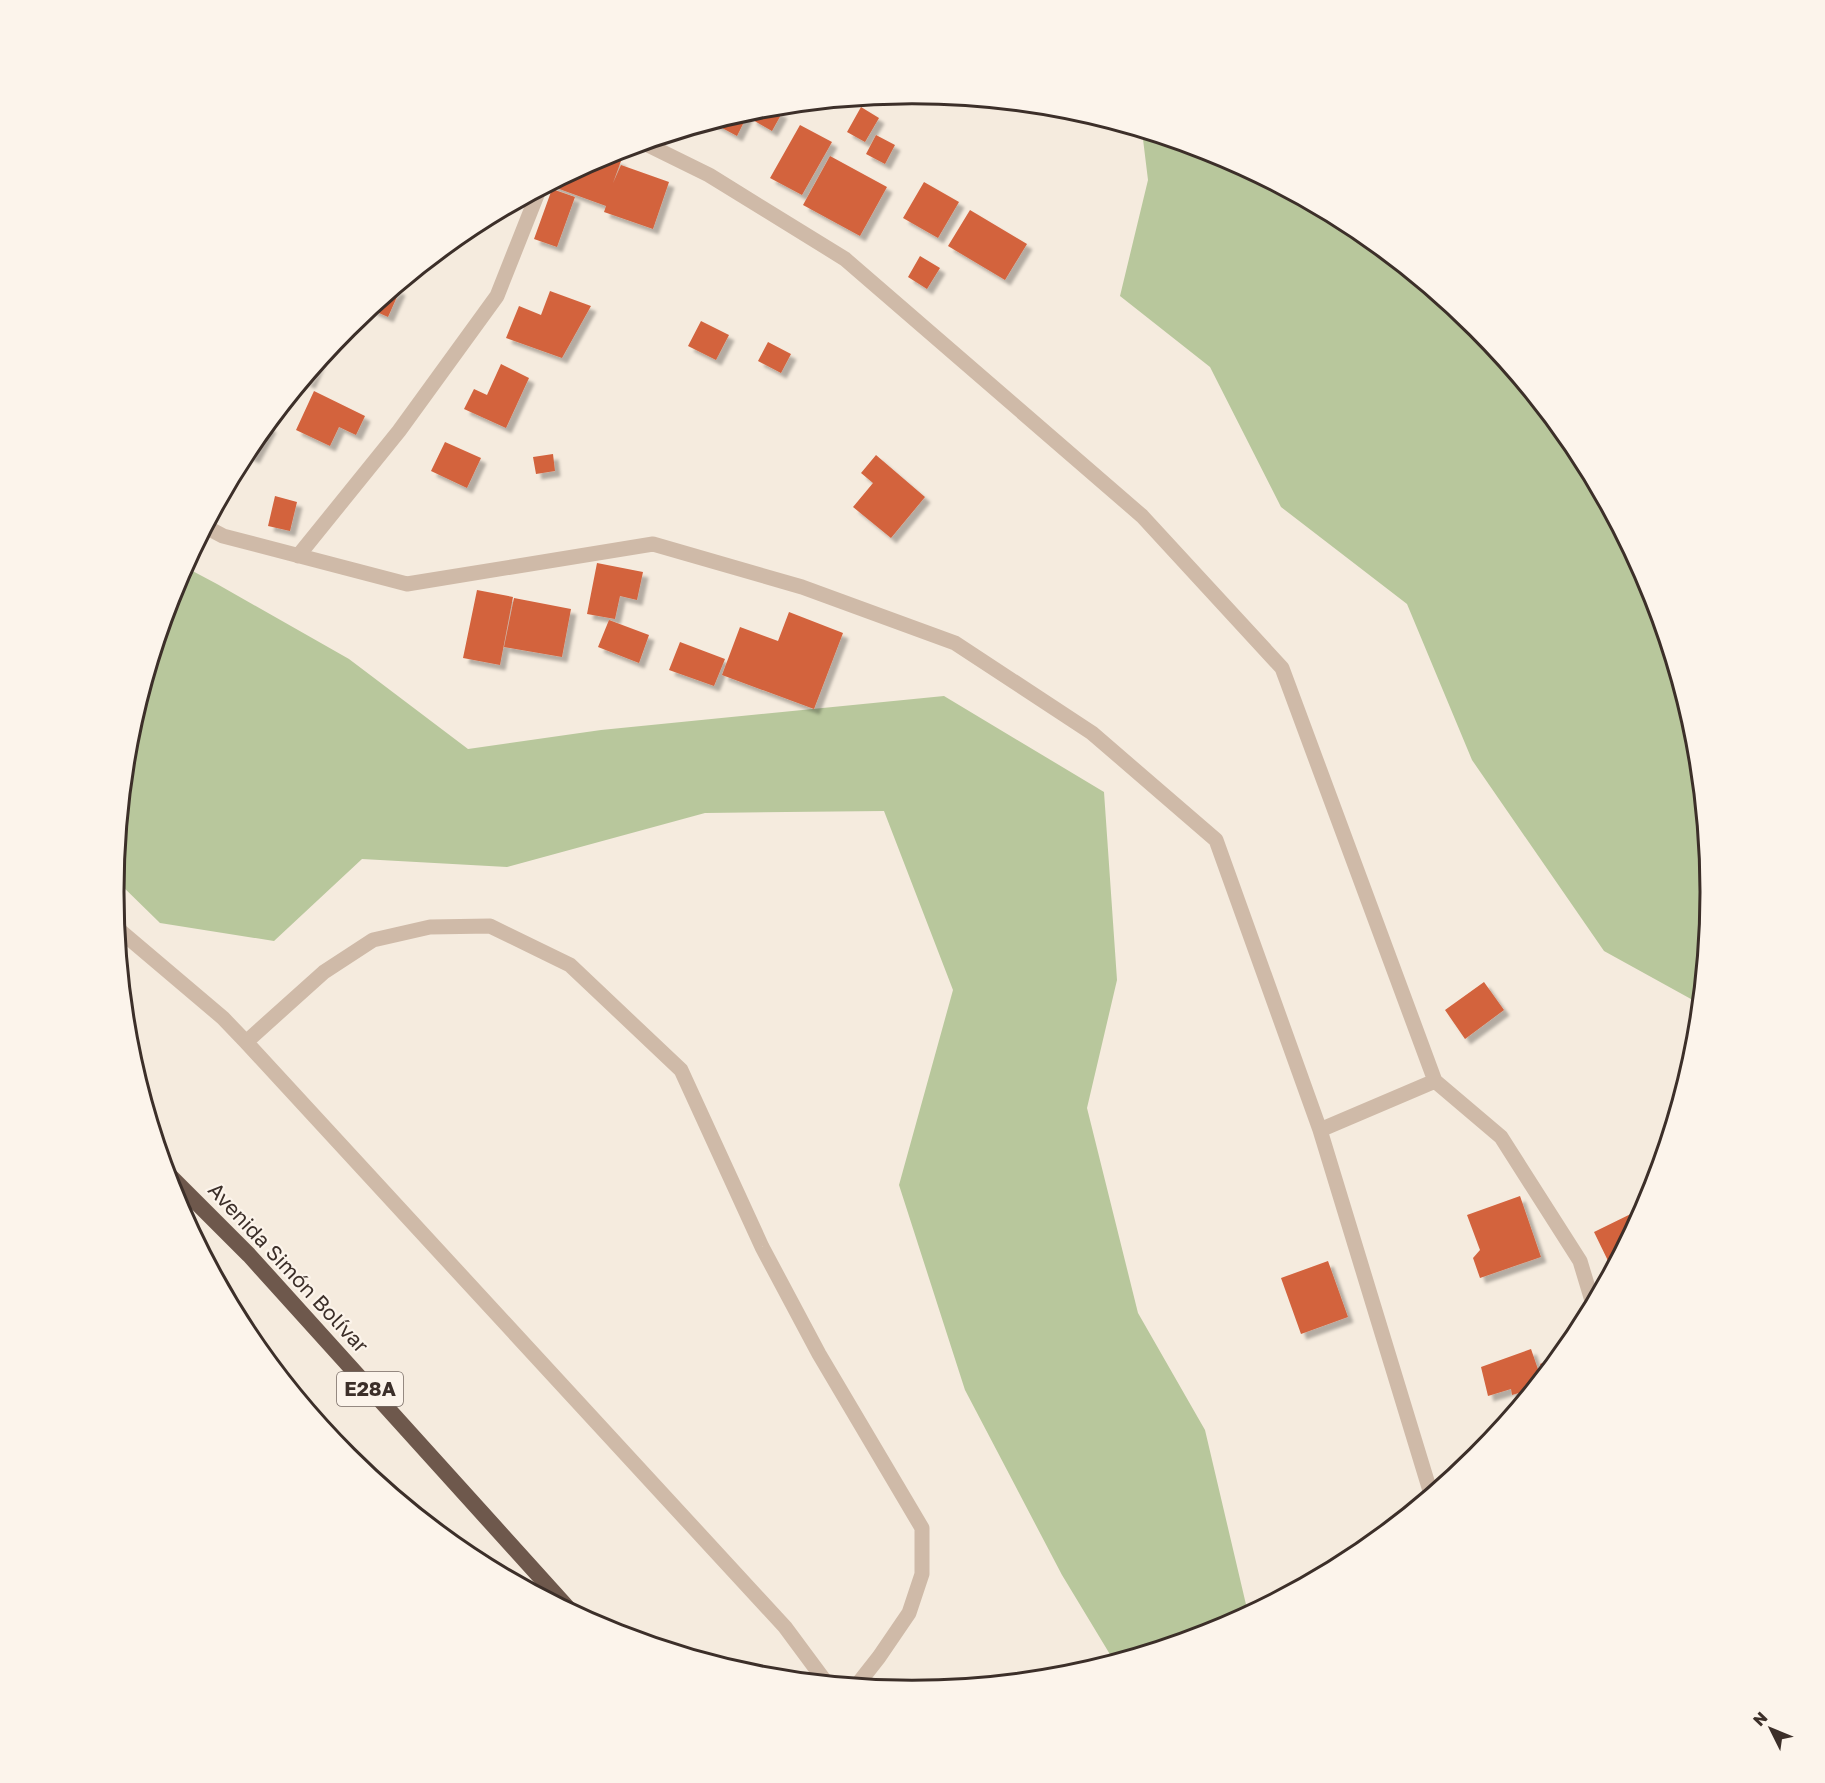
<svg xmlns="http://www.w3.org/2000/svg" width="1825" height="1783" font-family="'Golos Text',sans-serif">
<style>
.green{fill:#b8c79c}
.building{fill:#d3633e;filter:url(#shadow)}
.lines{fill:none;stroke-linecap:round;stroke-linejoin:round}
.service{stroke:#cfbaa8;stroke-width:15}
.minor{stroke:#cfbaa8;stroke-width:15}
.trunk{stroke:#6e584c;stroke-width:16}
.labels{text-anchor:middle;stroke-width:4.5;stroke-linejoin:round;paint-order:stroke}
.shield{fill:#fcf4eb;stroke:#766a63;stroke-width:1.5}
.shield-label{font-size:20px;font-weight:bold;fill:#3c2f29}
.street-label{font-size:21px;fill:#3c2f29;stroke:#fcf4eb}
.rim{fill:none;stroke:#3c2f29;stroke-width:3}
</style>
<defs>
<filter id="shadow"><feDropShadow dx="5.5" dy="5.5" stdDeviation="1.5" flood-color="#0004"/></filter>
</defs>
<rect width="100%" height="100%" fill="#f5ebde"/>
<path class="green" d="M1142,131L1218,154L1356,228L1477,327L1577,448L1650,586L1696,736L1711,892L1700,1004L1604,951L1472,760L1407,604L1281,507L1210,367L1120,296L1148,180Z
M185,567L217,584L349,659L468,749L601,730L944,696L1104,792L1117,980L1087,1108L1138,1313L1205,1430L1248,1613L1218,1629L1114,1661L1062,1575L965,1390L899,1185L953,990L884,811L705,813L507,867L362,859L274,941L160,923L115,879L129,735L175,586Z"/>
<path class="building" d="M771,107L782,113L772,131L751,119L756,108Z
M861,107L879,118L865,142L847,132Z
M750,110L737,136L711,122Z
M800,125L832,142L802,195L770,178Z
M876,135L895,145L885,164L866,154Z
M604,155L621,161L613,183L621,165L669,182L653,229L604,212L606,206L551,186V183Z
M830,156L887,187L860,236L803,205Z
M924,182L959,202L938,238L903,218Z
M552,189L575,197L557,247L534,239Z
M970,210L1027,244L1005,280L948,246Z
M920,256L940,268L927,289L908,277Z
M396,288L400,290L388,317L370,309Z
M550,291L591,306L562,358L506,338L519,306L541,315Z
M701,321L729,335L716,360L688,346Z
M768,342L791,354L781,373L758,361Z
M320,361L310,383L304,381Z
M501,364L529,378L506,428L464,409L474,389L487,395Z
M314,391L365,416L356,435L339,427L330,446L296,430Z
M267,425L271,427L254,458L246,454Z
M445,442L481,458L467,488L431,471Z
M553,454L555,471L536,474L533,457Z
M876,455L925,497L891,538L853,507L873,483L861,473Z
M275,496L297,502L290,531L268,526Z
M597,563L643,572L637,600L620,596L615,619L587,614Z
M477,590L513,597L500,665L463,658Z
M514,598L571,609L562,657L504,647Z
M789,612L843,633L814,709L722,675L740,627L778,641Z
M609,620L649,635L639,663L598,647Z
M680,642L725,659L714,686L669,670Z
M1484,982L1504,1010L1465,1039L1445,1010Z
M1520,1196L1541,1257L1480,1278L1473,1258L1480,1250L1467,1215Z
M1645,1207L1612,1269L1594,1232Z
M1328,1261L1348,1317L1301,1334L1281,1278Z
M1531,1349L1541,1378L1532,1389L1512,1395L1511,1389L1488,1396L1481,1367Z
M1558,1357L1552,1365L1544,1375L1540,1364Z"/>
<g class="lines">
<path class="service" d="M118,929L223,1018L246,1042L785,1627L825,1681
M246,1042L324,972L373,940L430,927L490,926L570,965L681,1070L762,1247L819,1354L922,1528V1574L909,1613L879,1657L857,1685"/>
<path class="minor" d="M206,527L223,536L407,584L653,544L802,587L955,643L1092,733L1216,840L1320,1130L1435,1081L1282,668L1142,516L845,259L709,175L644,143
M298,556L399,431L497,296L539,190
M1435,1081L1501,1137L1580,1261L1593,1304
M1320,1130L1431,1494"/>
<path class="trunk" d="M168,1174L249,1255L568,1608
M338,1444L357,1464"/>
</g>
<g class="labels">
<rect class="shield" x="337" y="1372" width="66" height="34" rx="4.5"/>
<g class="shield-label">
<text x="370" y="1396">E28A</text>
</g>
<g class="street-label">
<text transform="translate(288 1268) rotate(47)" y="7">Avenida Simón Bolívar</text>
</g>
</g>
<path d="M0 0H1825V1783H0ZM124 892a788 788 0 1 1 1576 0a788 788 0 1 1-1576 0Z" fill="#fcf4eb" fill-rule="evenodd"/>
<path class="rim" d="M124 892a788 788 0 1 1 1576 0a788 788 0 1 1-1576 0Z"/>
<g transform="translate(1771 1729) rotate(313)" stroke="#fcf4eb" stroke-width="4.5" paint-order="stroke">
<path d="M0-4.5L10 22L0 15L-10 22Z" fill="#3c2f29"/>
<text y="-9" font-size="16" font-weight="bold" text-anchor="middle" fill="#3c2f29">N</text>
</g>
</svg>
